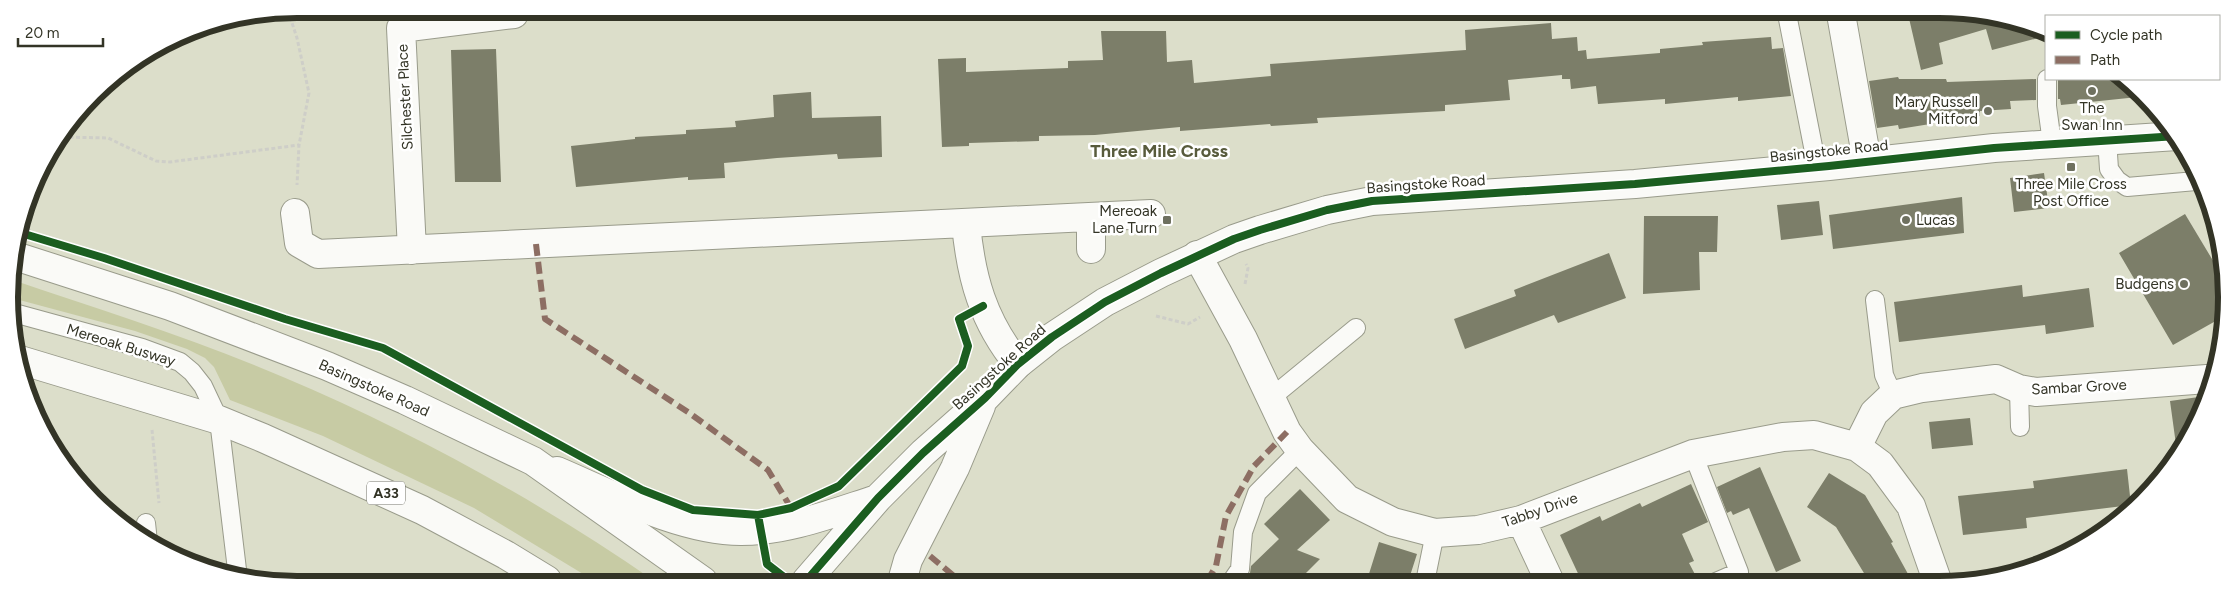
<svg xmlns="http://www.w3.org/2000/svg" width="2235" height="594" font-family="Figtree,sans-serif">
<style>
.green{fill:#c7cba4}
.building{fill:#7c7e69}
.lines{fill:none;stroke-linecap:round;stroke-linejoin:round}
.service-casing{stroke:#999b8b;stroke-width:20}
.minor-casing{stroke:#999b8b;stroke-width:30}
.tertiary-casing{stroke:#999b8b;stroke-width:30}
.trunk-casing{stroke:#999b8b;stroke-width:30}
.path{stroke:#cecec8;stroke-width:3;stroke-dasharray:4 2.5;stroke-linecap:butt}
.service{stroke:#fafaf7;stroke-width:18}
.minor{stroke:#fafaf7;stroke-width:28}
.tertiary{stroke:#fafaf7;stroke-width:28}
.trunk{stroke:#fafaf7;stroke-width:28}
.quiet{stroke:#8d6e63;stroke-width:6;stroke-dasharray:12 6;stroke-linecap:butt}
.cycleway-casing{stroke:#fff;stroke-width:11}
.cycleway{stroke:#1b5e20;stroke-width:8}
.poi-dot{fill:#6e705f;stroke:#fff;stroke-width:2}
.labels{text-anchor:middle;stroke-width:5;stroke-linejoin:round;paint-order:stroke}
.shield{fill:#fff;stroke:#707167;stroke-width:1}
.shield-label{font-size:14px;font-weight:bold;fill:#333426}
.street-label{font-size:15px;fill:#333426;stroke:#fff}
.poi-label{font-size:15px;fill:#333426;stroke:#fff;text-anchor:end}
.quarter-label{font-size:18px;font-weight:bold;fill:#585b3c;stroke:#fff}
.rim{fill:none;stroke:#333426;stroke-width:6}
</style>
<rect width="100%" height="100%" fill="#dcdeca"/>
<path class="green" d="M10,279C101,310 194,339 283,377C413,432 537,500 653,580H593L474,508L323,436L230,400L214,367L205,358L187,349L135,331L12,298Z"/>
<path class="building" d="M1908,14H1994L2046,36L1992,50L1986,29L1939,43L1943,64L1921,70Z
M1551,23L1552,39L1577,37L1578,51L1586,50L1587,59L1660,53V49L1703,45L1702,42L1771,37L1772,49L1783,48L1791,96L1738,101V97L1665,104V99L1598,104L1596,86L1571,89L1570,79H1562V75L1508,80L1510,100L1445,105V111L1317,118L1318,123L1271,126L1270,124L1180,131V127L1095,135L1039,136V141L969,143V146L942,147L938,59L966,58V72L1068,68V61L1103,60L1101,31H1166L1167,62L1192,60L1194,83L1271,76L1270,64L1466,50L1465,30Z
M496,49L501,182H455L451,50Z
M1898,77L1899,79H1946L1947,82L2036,79V100L2010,101L2011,109L1980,111V116L1899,129L1898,125L1877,128L1869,81Z
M2058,79H2120L2138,97L2061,105L2060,99H2058Z
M811,92L812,118L881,116L882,157L838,159L837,154L777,158L724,163L725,178L688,180V177L576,187L571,146L635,139V137L686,134V130L736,127L735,121L774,117L773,95Z
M2044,173L2049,208L2014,212L2010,178Z
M1962,197L1964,233L1833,249L1829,215Z
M1819,201L1823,235L1781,240L1777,205Z
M2185,214L2221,274V318L2173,345L2119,253Z
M1644,216H1718L1717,252H1699L1700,290L1643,294Z
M1609,253L1626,298L1558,323L1554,315L1465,349L1454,319L1516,296L1514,290Z
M2022,285L2023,297L2089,288L2094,327L2046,334L2045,325L1899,342L1894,302Z
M2206,396L2196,425L2177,452L2170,401Z
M1970,418L1973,445L1932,449L1929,422Z
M1760,467L1801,561L1776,572L1749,508L1733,515L1731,511L1727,513L1717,487Z
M2127,469L2131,505L2026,518L2027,528L1963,535L1958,496L2034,488L2033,481Z
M1829,473L1865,495L1893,542L1891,543L1913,583H1870L1836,527L1807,507Z
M1691,484L1708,522L1682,534L1694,561L1689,563L1699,582H1582L1560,535L1600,516L1602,521L1640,503L1642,507Z
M1300,489L1330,520L1297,550L1320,559L1297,582H1269L1267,580L1258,582L1250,573L1251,566L1279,539L1264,524Z
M1379,542L1417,554L1408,582H1382L1368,577Z"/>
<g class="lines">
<defs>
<path id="service" d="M1787,14L1817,167
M2047,79V106L2052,143
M2107,139L2109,169L2117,180L2127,187L2196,181
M1875,300L1884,375L1893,395
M14,313L142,348L180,362L192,372L203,386L219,420L238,578
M2019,389L2020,427
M1272,397L1356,328
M1693,454L1739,572L1716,582
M146,523L148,542
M1231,582L1240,569L1243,532L1257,493L1300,450
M1425,582L1435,533"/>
<path id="minor" d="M1841,14L1867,161
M295,213L299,243L318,254L1151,214
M1091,217V249
M966,224C971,278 983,321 1018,364
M412,250L401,28L514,14
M1197,255L1243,339L1287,432L1300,450L1347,499L1393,522L1435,533L1478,530L1521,520L1693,454L1783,437L1814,435L1857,447L1880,464L1911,506L1938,583
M1857,447L1874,413L1893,395L1922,388L1996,379L2019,389L2036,392L2207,379L2211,381
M1521,520L1550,582"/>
<path id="tertiary" d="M557,471C611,494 682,531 741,531C788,531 833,513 877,499
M806,581L878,498L923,453L985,398L1018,364L1052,337L1105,302L1161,273L1234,239L1260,230L1327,210L1372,201L1635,184L1829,166L1994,148L2177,136
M902,581L908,560L955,468L981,406"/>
<path id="trunk" d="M15,256L170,306L327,366L405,400L533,461L703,581
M20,360L219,420L263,438L422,510L506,555L547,580"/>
</defs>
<use href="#service" class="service-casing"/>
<use href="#minor" class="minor-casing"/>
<use href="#tertiary" class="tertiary-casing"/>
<use href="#trunk" class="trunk-casing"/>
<path class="path" d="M288,11L297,38L309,93L299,145L297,185
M63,137L108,138L156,161L170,162L299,145
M24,224L30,231
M1245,284L1248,268L1246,264
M1156,316L1188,324L1200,317
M152,430L159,503"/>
<use href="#service" class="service"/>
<use href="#minor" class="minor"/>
<use href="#tertiary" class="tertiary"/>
<use href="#trunk" class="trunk"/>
<path class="quiet" d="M536,244L545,319L688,412L768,470L791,508
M930,556L960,581
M2026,568L2077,547
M1207,581L1216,566L1226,516L1254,466L1287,432"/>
<defs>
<path id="cycleway" d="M21,233L104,258L285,319L383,348L642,490L693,510L758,515L791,508L839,486L962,366L968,346L959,319L983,306
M758,515L767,564L789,581
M806,581L878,498L923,453L985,398L1018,364L1052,337L1105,302L1161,273L1234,239L1260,230L1327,210L1372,201L1635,184L1829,166L1994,148L2177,136"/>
</defs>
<use href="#cycleway" class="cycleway-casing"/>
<use href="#cycleway" class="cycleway"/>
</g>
<g class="poi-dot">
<circle cx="2092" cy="91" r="5"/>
<circle cx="1988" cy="111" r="5"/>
<rect x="2066" y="162" width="10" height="10" rx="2.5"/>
<rect x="1162" y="215" width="10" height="10" rx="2.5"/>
<circle cx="1906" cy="220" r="5"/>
<circle cx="2184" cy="284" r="5"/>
</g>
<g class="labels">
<rect class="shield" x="367" y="481.5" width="38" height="23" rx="4"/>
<g class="shield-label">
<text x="386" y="498">A33</text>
</g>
<g class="street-label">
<text transform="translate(405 97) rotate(-93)" y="5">Silchester Place</text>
<text transform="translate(1829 151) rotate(-6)" y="5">Basingstoke Road</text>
<text transform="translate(1426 184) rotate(-4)" y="5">Basingstoke Road</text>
<text transform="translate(121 345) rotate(17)" y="5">Mereoak Busway</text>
<text transform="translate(999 367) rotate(-42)" y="5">Basingstoke Road</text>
<text transform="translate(2079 387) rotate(-3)" y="5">Sambar Grove</text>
<text transform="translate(374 388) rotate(24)" y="5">Basingstoke Road</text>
<text transform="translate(1540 510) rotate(-19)" y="5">Tabby Drive</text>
</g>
<g class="poi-label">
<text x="1978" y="107">Mary Russell<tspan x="1978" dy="17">Mitford</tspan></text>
<text x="2092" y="113" text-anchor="middle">The<tspan x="2092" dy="17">Swan Inn</tspan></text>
<text x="2071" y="189" text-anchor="middle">Three Mile Cross<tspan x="2071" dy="17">Post Office</tspan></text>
<text x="1157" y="216">Mereoak<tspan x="1157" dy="17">Lane Turn</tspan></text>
<text x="1916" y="225" text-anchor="start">Lucas</text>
<text x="2174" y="289">Budgens</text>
</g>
<g class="quarter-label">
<text x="1159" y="157">Three Mile Cross</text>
</g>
</g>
<path d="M0 0H2235V594H0ZM297 18H1939A279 279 0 0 1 2218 297V297A279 279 0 0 1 1939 576H297A279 279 0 0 1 18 297V297A279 279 0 0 1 297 18Z" fill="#fff" fill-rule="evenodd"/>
<path class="rim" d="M297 18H1939A279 279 0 0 1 2218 297V297A279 279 0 0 1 1939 576H297A279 279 0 0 1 18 297V297A279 279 0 0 1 297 18Z"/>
<rect x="2045" y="15" width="175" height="65" fill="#ffffff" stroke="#adaea8"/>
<rect x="2055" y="31" width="25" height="8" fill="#1b5e20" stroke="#adaea8"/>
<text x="2090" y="40" font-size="15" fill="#333426">Cycle path</text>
<rect x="2055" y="56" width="25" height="8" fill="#8d6e63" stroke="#adaea8"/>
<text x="2090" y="65" font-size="15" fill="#333426">Path</text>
<path d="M18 38v8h85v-8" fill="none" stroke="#333426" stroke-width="2.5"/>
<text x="25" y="38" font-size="15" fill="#333426" stroke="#ffffff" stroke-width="4" paint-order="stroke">20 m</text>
</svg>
